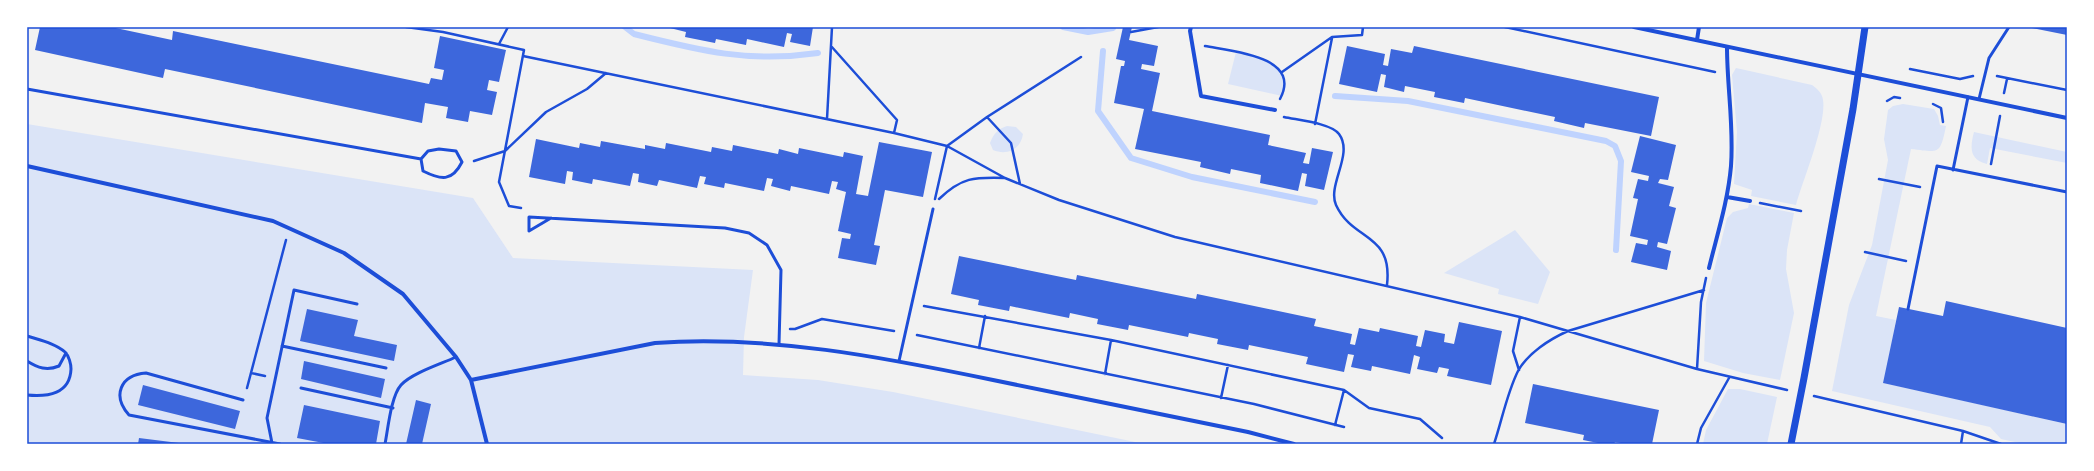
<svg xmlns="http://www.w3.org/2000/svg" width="2094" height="471" font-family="'IBM Plex Sans',sans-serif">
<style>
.green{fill:#dbe4f7}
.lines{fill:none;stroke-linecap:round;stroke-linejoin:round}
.stream{stroke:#bfd3fe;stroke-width:6}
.building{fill:#3d67dc}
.path{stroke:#1d4ed8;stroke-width:2.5}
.service{stroke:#1d4ed8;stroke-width:3}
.minor{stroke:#1d4ed8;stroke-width:4}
.tertiary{stroke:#1d4ed8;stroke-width:7}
.neatline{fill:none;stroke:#1d4ed8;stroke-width:1.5}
</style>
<rect width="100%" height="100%" fill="#f2f2f2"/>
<path class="green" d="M1236,52L1263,59L1282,72L1284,85L1282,96L1228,84Z
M1736,68L1812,85C1816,88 1820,91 1822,96C1830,116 1802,182 1796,205L1751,196L1752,190L1734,184L1737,132L1732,75Z
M1903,104L1934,109L1938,116L1940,125L1946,126C1940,156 1939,152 1911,149L1876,316L1896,320L1884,383L2067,424V444H2024L2001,439L1990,427L1832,391L1849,305L1872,245L1888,160L1884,139L1888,110L1893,106Z
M27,124L473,198L513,258L753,270L744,337L743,375L818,380L893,392L1145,444H27Z
M1007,126L1016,127L1023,134C1021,149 1007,156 993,150L990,143C994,133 998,129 1007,126Z
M1974,132L2067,152V163L1990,148L1987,164C1969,160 1970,147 1974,132Z
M1749,204L1794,213L1787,250L1786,269L1794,313L1780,380L1743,373L1704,361L1706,303L1727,218L1733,212L1748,208Z
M1515,230L1550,272L1538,304L1498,294L1499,289L1444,273Z
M1728,389H1740L1777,397L1767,444H1703L1706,430Z"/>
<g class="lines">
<path class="stream" d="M625,27L634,34C701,51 749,63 818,53
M1063,27L1088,32L1113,28
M1103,51L1098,111L1131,158L1192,177L1315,202
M1335,96L1408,101L1606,141L1615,146L1621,161L1616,250"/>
</g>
<path class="building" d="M40,27H111L172,40L173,31L429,84L431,78L442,80L444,70L434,68L440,36L506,50L499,82L489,80L487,90L497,92L492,115L470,111L468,122L446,118L448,107L425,103L422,123L165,69L163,78L35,50Z
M666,27H813L810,46L790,42L792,34L787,33L784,47L747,39L746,45L716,39L715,43L685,37L686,32Z
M1123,27H1132L1129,40L1158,46L1154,66L1142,64L1141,69L1160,73L1152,111L1270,135L1268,145L1306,153L1303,163L1309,164L1312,148L1333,152L1324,190L1305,186L1307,174L1302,173L1298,191L1260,183L1261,175L1231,169L1230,174L1200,167L1201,162L1135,149L1144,109L1114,103L1121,66H1124L1125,61L1116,59Z
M2033,27H2067V35L2032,28Z
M1347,46L1385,54L1383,65L1388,66L1391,49L1412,53L1414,46L1659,97L1651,136L1585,123L1584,128L1554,121L1555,117L1465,98L1464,103L1434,97L1435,92L1405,86L1404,92L1384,87L1386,75L1381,74L1377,92L1339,84Z
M1640,136L1676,145L1668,180L1660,179L1658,183L1674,187L1669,206L1676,208L1667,244L1658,242L1657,247L1671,251L1667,270L1631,262L1636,243L1647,245L1648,240L1630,236L1638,199L1633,198L1638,179L1648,181L1649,176L1631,172Z
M536,139L579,148L580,143L600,147L601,141L645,149V145L665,149L666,143L711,152L712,147L732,151L733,145L778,154L779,149L798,154L799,148L843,157L844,152L863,156L856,194L868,196L879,142L932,152L923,197L885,190L874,245L880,246L876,265L838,258L842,238L850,239L851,234L838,231L846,192L836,189L838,182L832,181L829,194L791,186L790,191L771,186L773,179L767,178L764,191L725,183L724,188L704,184L706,177L700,176L697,188L659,180L657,186L638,182L639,174L633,173L630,186L593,179L592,184L572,180L573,172L567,171L565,184L529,177Z
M959,256L1076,280L1077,275L1196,299L1197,294L1316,319L1314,326L1352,334L1350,344L1355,345L1359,328L1379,332L1380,328L1418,336L1416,346L1421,347L1425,330L1445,334L1444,342L1454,344L1459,322L1502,331L1491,385L1447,376L1449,369L1439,367L1437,373L1417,369L1420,357L1414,355L1410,374L1372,366L1371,371L1351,367L1354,355L1348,354L1344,372L1306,364L1308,357L1249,345L1248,350L1217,344L1218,339L1189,333L1188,337L1129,325L1128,330L1097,324L1098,319L1070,313L1069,318L1010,306L1009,311L978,305L979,300L951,294Z
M1946,301L2067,328V424L1883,383L1899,307L1943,316Z
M307,309L358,320L354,336L397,345L394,361L300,341Z
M304,361L385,379L381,398L301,379Z
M1533,384L1659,410L1652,444H1627L1615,442L1614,444H1603L1583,440L1584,435L1525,423Z
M143,385L240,411L235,429L138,405Z
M416,400L431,404L422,444H406Z
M304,405L380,421L376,444H329L297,438Z
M139,438L179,443V444H138Z"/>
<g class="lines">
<path class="path" d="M406,27L443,32L524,50L499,182L509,206L521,208
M1505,27L1715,72
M1131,32L1158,27
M499,44L508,27
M831,46L897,120L894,133
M1205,46C1230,51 1303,56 1280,99
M523,56L894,133L947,146L1005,178L1059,200L1175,237L1520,317L1697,369L1787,390
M1910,69L1960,79L1973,76
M1282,72L1332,37L1362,35L1363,27
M1997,76L2067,90
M2004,93L2007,79
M1887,101L1894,97L1900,98
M1933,104L1941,108L1943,122
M987,117L1011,143L1020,184
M1284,117C1297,120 1331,123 1339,134C1354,154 1327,185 1336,205C1353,242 1393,232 1387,285
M827,119L832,27
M1315,124L1332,38
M474,161L505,151L546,112L587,89L606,73
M1991,164L2000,116
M1879,179L1920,187
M935,199L947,146L987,117L1081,57
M939,199C962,177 974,177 1005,178
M1760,203L1801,211
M1865,252L1906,261
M924,306L1111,340L1344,390L1369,408L1420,419L1442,438
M790,329H795L822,319L894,331
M917,335L1254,404L1344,427
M979,348L985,316
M1697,369L1701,302L1706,278
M1519,370L1513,351L1520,317
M251,373L265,376
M1105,374L1111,340
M247,388L286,240
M1814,396L1963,431L2001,444
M1221,398L1228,365
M1335,425L1344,390
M1494,444C1502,420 1507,393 1518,371C1528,353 1550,339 1568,331L1704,290
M1697,444L1701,428L1729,378
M1961,444L1963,431"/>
<path class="service" d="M27,89L421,159
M1979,99L1989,58L2009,27
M439,149L456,151L462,162C452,182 441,180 423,171L421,159L428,151Z
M1953,170L1968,97
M551,218L529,231V217L725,228L749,233L767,245L781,270L779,344
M1908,309L1937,166L2067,192
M27,336C39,340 55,343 65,352C69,356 71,364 71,369C70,394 48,397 27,395
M282,346L386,368
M27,361C38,368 47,371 59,366L66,353
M899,361L933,209
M301,388L393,408
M243,400L146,373C120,375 112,396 129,415L280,444
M272,443L267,418L294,290L357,304
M385,444C388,429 391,396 401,385C412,373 441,364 456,357"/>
<path class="minor" d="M1191,27L1190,31L1201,96L1275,110
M1634,27L2067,118
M1697,40L1699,27
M27,166L273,221L344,253L403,294L456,357L471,380L487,444
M1727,197L1750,201
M1709,268C1717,235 1728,201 1731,166C1734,126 1727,87 1727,47
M471,380L655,343C770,335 882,357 993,380C1078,397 1163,415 1248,432L1294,444"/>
<path class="tertiary" d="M1791,444L1804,378L1853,109L1865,27"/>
</g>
<rect width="2094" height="471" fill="none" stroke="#ffffff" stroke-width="56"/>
<rect x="28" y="28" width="2038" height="415" class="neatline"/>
</svg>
